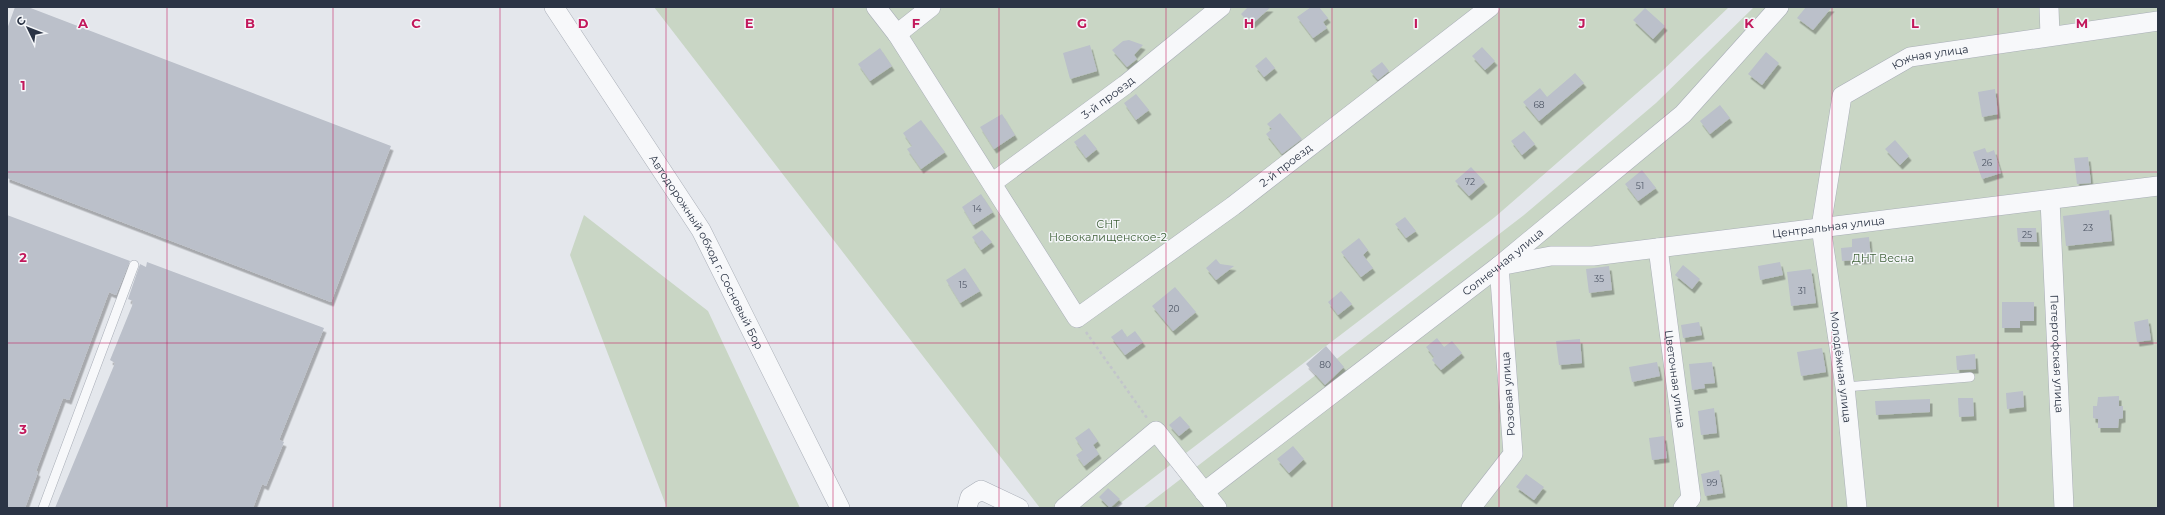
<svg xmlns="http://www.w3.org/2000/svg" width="2165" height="515" font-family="Montserrat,sans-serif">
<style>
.green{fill:#c9d6c5}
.building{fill:#bbc0ca;filter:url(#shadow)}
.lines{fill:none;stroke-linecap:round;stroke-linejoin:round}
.service-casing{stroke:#a9aeb7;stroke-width:10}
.minor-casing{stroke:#a9aeb7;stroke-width:20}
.path{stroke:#c2c5cb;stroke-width:2.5;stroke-dasharray:3 3;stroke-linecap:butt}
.service{stroke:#f7f8fa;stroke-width:9}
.minor{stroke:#f7f8fa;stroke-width:19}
.grid{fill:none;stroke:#c2185b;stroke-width:1;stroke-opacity:0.55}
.labels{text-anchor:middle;stroke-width:3;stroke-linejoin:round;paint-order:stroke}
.number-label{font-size:9px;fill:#4f5766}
.street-label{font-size:11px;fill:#2b3445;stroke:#f4f6f9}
.park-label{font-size:11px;fill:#3f6138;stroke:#f4f6f9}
.grid-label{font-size:13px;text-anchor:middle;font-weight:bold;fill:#c2185b;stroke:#f4f6f9;stroke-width:3;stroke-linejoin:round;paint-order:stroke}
</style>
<defs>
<filter id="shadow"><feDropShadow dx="2.5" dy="4.5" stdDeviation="0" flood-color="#0004"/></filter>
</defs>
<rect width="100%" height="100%" fill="#e4e7ec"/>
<path class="green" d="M654,7H1729L1660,73L1495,217L1114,508H1040Z
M1754,7H2158V508H1143L1524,215L1656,103Z
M584,215L708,311L800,508H667L570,255Z"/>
<path class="building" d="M15,7H28L391,146L331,302L7,178V29Z
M1248,7H1271L1251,25L1241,14Z
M1311,7H1319L1328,18L1323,22L1327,28L1313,38L1297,17Z
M1806,7H1832L1813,30L1797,18Z
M1645,8L1665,26L1653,39L1633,20Z
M1129,40L1143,45L1134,55L1137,59L1127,67L1112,50L1123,41Z
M1090,45L1097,71L1070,79L1063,53Z
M1482,47L1495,61L1485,70L1472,56Z
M880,48L892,66L870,81L858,64Z
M1766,52L1779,63L1762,85L1748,74Z
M1266,57L1275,68L1264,77L1255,66Z
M1382,62L1389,71L1378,80L1370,71Z
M1575,73L1584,83L1539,121L1523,102L1540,88L1547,97Z
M1995,89L1998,114L1982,117L1978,92Z
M1136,94L1149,110L1136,120L1124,103Z
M1720,105L1730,118L1710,134L1700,121Z
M1280,113L1302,139L1282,154L1266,134L1272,129L1267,124Z
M1002,114L1015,135L994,149L980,127Z
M921,120L945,152L921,169L907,149L912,146L903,133Z
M1524,131L1535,144L1522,155L1511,141Z
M1085,134L1097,149L1086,158L1074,142Z
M1895,140L1909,156L1900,165L1885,149Z
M1985,148L1987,153L1994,150L2001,173L1982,179L1973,152Z
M2088,157L2091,183L2077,184L2074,158Z
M1471,167L1485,182L1469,196L1455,181Z
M1642,170L1656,188L1638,201L1625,184Z
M981,194L993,212L973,225L962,207Z
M2109,210L2112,241L2066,246L2063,216Z
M7,215L130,261L116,295L109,292L69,400L63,398L36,471L38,472L25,508H7Z
M1405,217L1416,231L1406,238L1395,224Z
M2017,228H2036L2037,242H2018Z
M982,230L992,242L981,250L972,237Z
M1869,237L1871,259L1842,261L1841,248L1852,247V239Z
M1359,238L1368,250L1363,255L1373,268L1361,277L1341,252Z
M1216,259L1220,264L1234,266L1216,280L1206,268Z
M147,262L324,328L279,440L284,442L266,486L262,484L253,508H55L115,363L110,360L132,306L133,301L128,299L140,264L146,267Z
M1780,262L1783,275L1760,280L1758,266Z
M1683,265L1700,279L1692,289L1675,275Z
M1609,266L1612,290L1589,293L1586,269Z
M965,268L980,291L960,303L946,280Z
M1811,269L1816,303L1791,306L1787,272Z
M1175,287L1196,312L1173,331L1152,306Z
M1341,291L1352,304L1338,315L1328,302Z
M2002,302H2034V321H2020V328H2002Z
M2148,319L2151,340L2137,342L2134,322Z
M1699,322L1702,335L1683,338L1681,325Z
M1122,329L1127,337L1135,331L1143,342L1125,355L1111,337Z
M1437,338L1444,347L1452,341L1462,353L1441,370L1432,360L1434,357L1426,347Z
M1580,339L1582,363L1559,365L1556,341Z
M1326,346L1344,367L1325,385L1306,364Z
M1822,348L1826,372L1801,376L1797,352Z
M1975,354L1976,369L1957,370L1956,356Z
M1657,362L1660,376L1632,382L1629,367Z
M1712,362L1715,383L1704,384L1705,388L1692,390L1689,364Z
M2023,391L2024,407L2007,409L2006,393Z
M2119,396V406H2123V418L2119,419L2118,428H2098V419L2093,418V406H2097L2098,397Z
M1958,398H1973L1974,416L1959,417Z
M1930,399V412L1876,415L1875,401Z
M1714,408L1717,433L1701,435L1698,411Z
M1180,416L1190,427L1179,436L1169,425Z
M1089,428L1098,441L1093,445L1099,454L1084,466L1076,455L1083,450L1075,438Z
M1664,436L1667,458L1652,460L1649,438Z
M1293,446L1304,459L1289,473L1277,459Z
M1719,470L1723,493L1705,496L1701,474Z
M1526,474L1544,487L1534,500L1516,487Z
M1108,488L1120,499L1110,508L1099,497Z"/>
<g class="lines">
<defs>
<path id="service" d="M1845,387L1970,377
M43,508L134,265"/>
<g id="minor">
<path id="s1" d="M554,7L701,230L840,508"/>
<path id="s2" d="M876,7L897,34L1077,318L1233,206L1490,7"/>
<path d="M2049,7L2050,36"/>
<path d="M897,34L931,7"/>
<path id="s3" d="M992,183L1125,85L1221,7"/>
<path id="s4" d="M2050,200L2064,508"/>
<path id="s5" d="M1658,248L1691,498L1683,508"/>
<path id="s6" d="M1204,492L1499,266L1683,114L1779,7"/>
<path d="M967,508L970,497L981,490L1019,508"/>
<path d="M1064,508L1156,431L1217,508"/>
<path id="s7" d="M1471,508L1513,454L1499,266L1551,256H1593L2158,186"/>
<path id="s8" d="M1857,508L1845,387L1821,227L1842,96L1910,57L2158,21"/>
</g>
</defs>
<use href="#service" class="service-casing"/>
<use href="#minor" class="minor-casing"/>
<path class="path" d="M1086,332L1147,418"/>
<use href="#service" class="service"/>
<use href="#minor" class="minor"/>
</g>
<path class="grid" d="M167,7V508M333,7V508M500,7V508M666,7V508M833,7V508M999,7V508M1166,7V508M1332,7V508M1499,7V508M1665,7V508M1832,7V508M1998,7V508M7,172H2158M7,343H2158"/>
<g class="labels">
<g class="number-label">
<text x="1539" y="108">68</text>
<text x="1987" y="166">26</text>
<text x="1470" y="185">72</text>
<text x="1640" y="189">51</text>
<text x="977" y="212">14</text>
<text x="2088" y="231">23</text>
<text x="2027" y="238">25</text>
<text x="1599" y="282">35</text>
<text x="963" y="288">15</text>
<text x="1802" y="294">31</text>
<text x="1174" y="312">20</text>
<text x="1325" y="368">80</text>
<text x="1712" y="486">99</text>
</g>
<g class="street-label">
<text dy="4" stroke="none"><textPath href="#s8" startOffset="514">Южная улица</textPath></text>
<text dy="4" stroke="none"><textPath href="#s3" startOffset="144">3-й проезд</textPath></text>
<text dy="4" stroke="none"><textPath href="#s2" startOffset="629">2-й проезд</textPath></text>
<text dy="4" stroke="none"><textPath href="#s7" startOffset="589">Центральная улица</textPath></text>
<text dy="4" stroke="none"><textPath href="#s1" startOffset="289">Автодорожный обход г. Сосновый Бор</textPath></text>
<text dy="4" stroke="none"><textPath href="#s6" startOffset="377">Солнечная улица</textPath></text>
<text dy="4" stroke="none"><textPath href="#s4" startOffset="154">Петергофская улица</textPath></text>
<text transform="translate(1841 367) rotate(83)" y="4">Молодёжная улица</text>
<text dy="4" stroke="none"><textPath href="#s5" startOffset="132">Цветочная улица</textPath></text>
<text transform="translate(1508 394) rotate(-94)" y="4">Розовая улица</text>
</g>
<g class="park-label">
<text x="1108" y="228">СНТ<tspan x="1108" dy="13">Новокалищенское-2</tspan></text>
<text x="1883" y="262">ДНТ Весна</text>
</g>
</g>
<g class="grid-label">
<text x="83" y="28">A</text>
<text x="250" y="28">B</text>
<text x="416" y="28">C</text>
<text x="583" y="28">D</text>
<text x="749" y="28">E</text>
<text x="916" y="28">F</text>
<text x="1082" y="28">G</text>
<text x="1249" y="28">H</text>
<text x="1416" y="28">I</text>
<text x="1582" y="28">J</text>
<text x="1749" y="28">K</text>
<text x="1915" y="28">L</text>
<text x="2082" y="28">M</text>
<text x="23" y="90">1</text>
<text x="23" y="262">2</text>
<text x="23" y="434">3</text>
</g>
<rect width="2165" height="515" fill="none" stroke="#2b3445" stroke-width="16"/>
<g transform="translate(28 28) rotate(313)" stroke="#f4f6f9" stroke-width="3" paint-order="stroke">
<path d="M0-3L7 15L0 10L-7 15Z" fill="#2b3445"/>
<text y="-6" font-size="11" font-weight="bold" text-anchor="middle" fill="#2b3445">С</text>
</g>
</svg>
